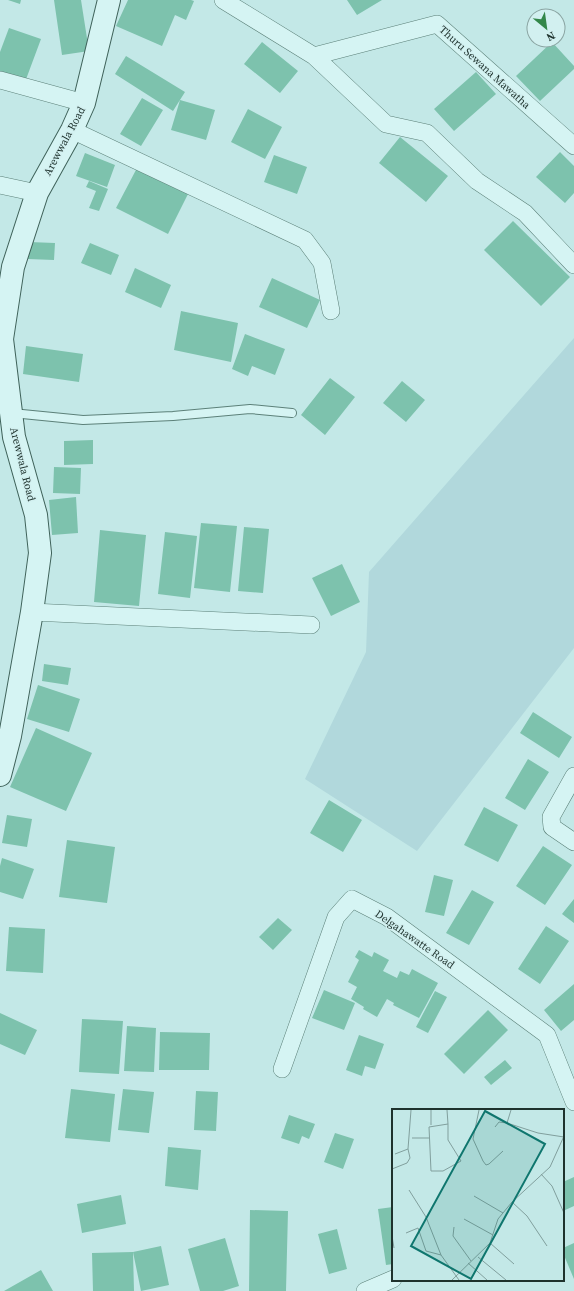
<svg xmlns="http://www.w3.org/2000/svg" width="574" height="1291" font-family="'Source Serif 4',serif">
<style>
.farmland{fill:#b1d8dc}
.building{fill:#7dc2ad}
.lines{fill:none;stroke-linecap:round;stroke-linejoin:round}
.lane-casing{stroke:#5c8079;stroke-width:10}
.street-casing{stroke:#5c8079;stroke-width:18}
.secondary-casing{stroke:#3f625a;stroke-width:24}
.lane{stroke:#d5f4f3;stroke-width:8}
.street{stroke:#d5f4f3;stroke-width:17}
.secondary{stroke:#d5f4f3;stroke-width:22}
.labels{text-anchor:middle;stroke-width:3;stroke-linejoin:round;paint-order:stroke}
.street-label{font-size:11px;fill:#1e322d;stroke:#d2f0f0}
.inset-road{fill:none;stroke:#819f9d;stroke-width:1}
.view{fill:#0f766e;fill-opacity:0.15;stroke:#0f766e;stroke-width:2}
.inset-edge{fill:none;stroke:#1e322d;stroke-width:2}
</style>
<rect width="100%" height="100%" fill="#c3e8e7"/>
<path class="farmland" d="M574,338V648L417,851L305,779L366,652L369,572Z"/>
<path class="building" d="M8,0H21L20,4Z
M54,0H81L89,51L62,55Z
M128,0H191L194,1L186,20L175,15L162,46L116,26Z
M347,0H382L357,15Z
M9,28L41,39L25,82L0,73V52Z
M262,42L298,71L280,93L244,64Z
M552,42L574,66V69L540,101L516,76Z
M126,56L185,92L173,111L115,74Z
M476,72L496,94L454,131L434,109Z
M142,98L163,110L141,146L120,134Z
M180,100L215,110L206,140L171,130Z
M248,109L282,127L265,159L231,142Z
M400,137L448,176L426,202L379,163Z
M560,152L574,166V193L565,203L536,177Z
M85,153L115,165L107,187L76,176Z
M274,155L307,167L297,194L264,182Z
M137,168L188,194L168,234L116,208Z
M89,181L108,189L99,211L89,208L96,191L86,187Z
M513,221L570,277L541,306L484,250Z
M29,242L55,243L54,260L28,259Z
M90,243L119,255L111,275L81,263Z
M135,268L171,285L161,308L125,292Z
M272,278L320,300L307,328L259,307Z
M181,311L238,323L231,362L174,350Z
M245,334L285,349L275,375L252,366L248,376L232,369Z
M26,346L83,354L79,382L23,374Z
M330,378L355,397L325,435L301,415Z
M402,381L425,400L406,422L383,403Z
M93,440V464L64,465V441Z
M54,467L81,468L80,494L53,493Z
M76,497L78,533L52,535L49,500Z
M201,523L237,526L230,592L194,588Z
M244,527L269,529L263,593L238,591Z
M100,530L146,535L139,606L94,602Z
M165,532L197,536L190,598L158,594Z
M342,564L360,602L331,616L312,578Z
M44,664L71,668L68,685L42,681Z
M38,685L80,699L69,732L27,719Z
M533,712L572,737L559,758L520,733Z
M36,728L92,753L66,811L10,787Z
M528,759L549,772L525,810L505,798Z
M329,800L362,820L343,852L310,833Z
M484,807L518,825L498,862L464,845Z
M7,815L32,819L27,847L2,843Z
M67,840L115,847L107,903L59,897Z
M543,846L572,865L545,905L516,886Z
M2,858L34,869L23,899L0,892V866Z
M434,875L453,880L444,916L425,912Z
M472,890L494,902L469,945L446,933Z
M574,899V923L562,914Z
M278,918L292,930L273,950L259,937Z
M546,926L569,941L540,984L518,969Z
M9,927L45,929L43,973L6,971Z
M359,950L372,957L374,952L389,960L383,971L397,978L400,971L409,975L412,969L438,983L419,1018L393,1005L394,1003L387,999L377,1017L363,1009L364,1007L351,999L357,987L348,982L359,960L355,957Z
M574,984V1020L561,1031L544,1010Z
M324,990L355,1003L344,1030L312,1018Z
M435,991L447,997L428,1033L416,1027Z
M488,1010L508,1030L464,1074L444,1054Z
M0,1013L37,1030L25,1055L0,1044Z
M82,1019L123,1021L119,1074L79,1072Z
M127,1026L156,1028L154,1072L124,1071Z
M160,1032L210,1033L209,1070H159Z
M359,1035L384,1044L375,1069L365,1066L362,1076L346,1070Z
M505,1060L512,1068L491,1085L484,1077Z
M71,1089L115,1094L110,1142L65,1138Z
M123,1089L154,1092L149,1133L118,1130Z
M196,1091L218,1092L216,1131L194,1130Z
M289,1115L315,1124L309,1139L302,1136L299,1144L281,1138Z
M335,1133L354,1139L343,1169L324,1162Z
M168,1147L201,1150L198,1190L165,1186Z
M574,1177V1206L563,1211V1182Z
M121,1195L126,1224L82,1233L77,1204Z
M393,1207V1264L386,1265L378,1209Z
M250,1210L288,1211L286,1291H249Z
M337,1229L347,1269L329,1274L318,1234Z
M225,1238L239,1286L223,1291H200L188,1249Z
M574,1243V1279L563,1253V1248Z
M161,1246L169,1285L141,1291L133,1252L134,1291H93L92,1253L133,1252Z
M41,1270L53,1291H4Z"/>
<g class="lines">
<defs>
<path id="lane" d="M12,413L83,420L173,416L250,409L292,413"/>
<path id="street" d="M223,0L314,56L386,124L427,133L477,181L525,213L574,265
M314,56L437,24L574,146
M0,80L84,103
M72,130L305,240L322,263L331,311
M0,185L37,193
M32,612L311,625
M574,776L551,817L552,827L574,842
M282,1069L336,917L352,899L387,917L547,1035L574,1102
M365,1291L393,1279"/>
<path id="secondary" d="M0,775L10,736L32,612L40,553L36,515L14,437L2,339L13,267L37,193L72,130L84,103L109,0"/>
</defs>
<use href="#lane" class="lane-casing"/>
<use href="#street" class="street-casing"/>
<use href="#secondary" class="secondary-casing"/>
<use href="#lane" class="lane"/>
<use href="#street" class="street"/>
<use href="#secondary" class="secondary"/>
</g>
<g class="labels">
<g class="street-label">
<text transform="translate(485 67) rotate(42)" y="4">Thuru Sewana Mawatha</text>
<text transform="translate(64 141) rotate(-62)" y="4">Arewwala Road</text>
<text transform="translate(23 464) rotate(76)" y="4">Arewwala Road</text>
<text transform="translate(415 939) rotate(35)" y="4">Delgahawatte Road</text>
</g>
</g>
<g transform="translate(392 1109)">
<rect width="172" height="172" fill="#c3e8e7"/>
<path class="inset-road" d="M39,1V16M55,1L56,15V31L69,52L51,62H39L37,18L56,15M87,1L81,30L91,52L94,56L97,55L111,42M115,14L146,24L172,28M103,18L107,13L115,14L119,1M20,29H37M3,45L16,40L19,1M0,60L15,54L18,49L16,40M149,65L160,77L172,104M17,81L34,108L49,146L67,171M82,87L111,104M120,93L135,107L155,137M72,110L101,126M62,118L61,127L79,152M14,124L26,119L34,142L49,146M0,127L2,139M98,134L122,155M86,148L114,171M76,154L95,171M60,171L98,134L106,110L120,93L158,58L172,27"/>
<path class="view" d="M93,2L153,35L79,170L19,137Z"/>
<rect width="172" height="172" class="inset-edge"/>
</g>
<g transform="translate(546 28) rotate(151)"><circle r="19" fill="#d2f0f0" stroke="#8aa4a2"/>
<path d="M0-3L7 15L0 10L-7 15Z" fill="#33874a"/>
<text y="-6" font-size="11" font-weight="bold" text-anchor="middle" fill="#1e322d">N</text>
</g>
</svg>
